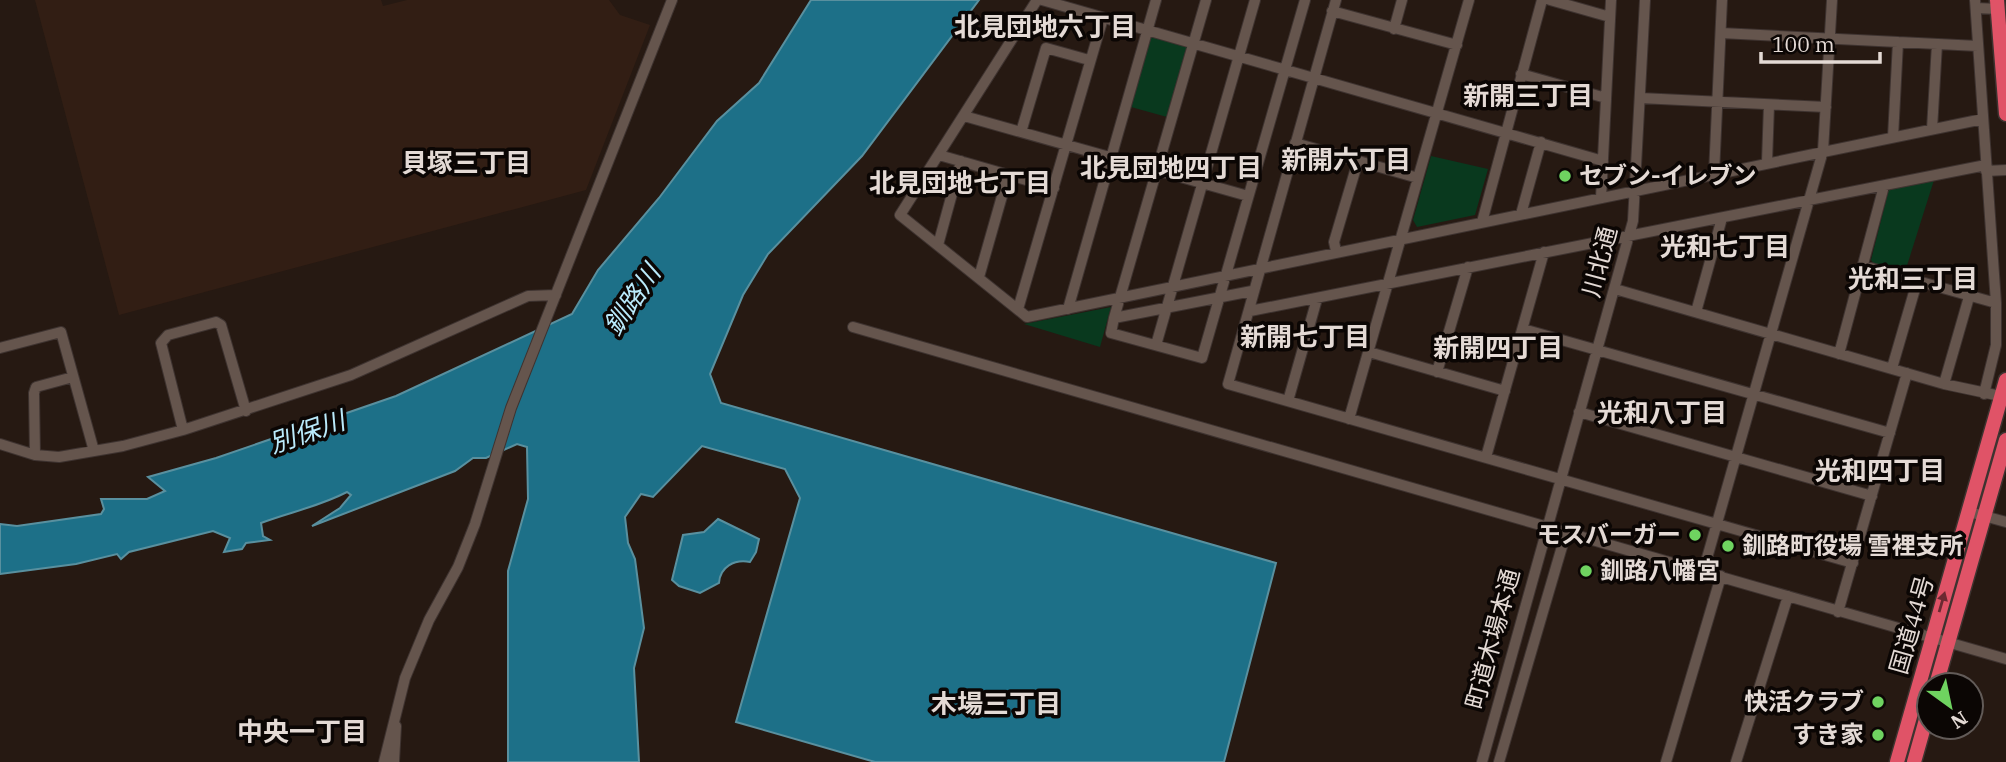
<svg xmlns="http://www.w3.org/2000/svg" width="2006" height="762" font-family="'IBM Plex Serif','Noto Sans JP',serif">
<style>
.built{fill:#321e14}
.green{fill:#09391e}
.water{fill:#1d7088;stroke:#59909f;stroke-width:2}
.lines{fill:none;stroke-linecap:round;stroke-linejoin:round}
.minor-casing{stroke:#3e3330;stroke-width:12}
.highway-casing{stroke:#3e3330;stroke-width:17}
.minor{stroke:#65554d;stroke-width:10}
.highway{stroke:#e05367;stroke-width:14}
.oneway{fill:#6b2931}
.poi-dot{fill:#6fd360;stroke:#0b0604;stroke-width:2.5}
.labels{text-anchor:middle;stroke-width:7;stroke-linejoin:round;paint-order:stroke}
.poi-label{font-size:24px;font-weight:bold;fill:#e4dad5;stroke:#0b0604;text-anchor:start}
.street-label{font-size:24px;fill:#e4dad5;stroke:#0b0604}
.neighbourhood-label{font-size:26px;font-weight:bold;fill:#e4dad5;stroke:#0b0604}
.water-label{font-size:26px;font-style:italic;fill:#baeafb;stroke:#0b0604}
</style>
<rect width="100%" height="100%" fill="#261912"/>
<path class="built" d="M35,0H381L383,6L407,0H609L620,15L650,25L586,190L119,315Z"/>
<path class="green" d="M1151,36L1188,47L1167,117L1131,107Z
M1431,156L1488,169L1475,215L1417,227L1413,220Z
M1934,180L1905,272L1874,264L1871,260L1889,189Z
M1111,307L1100,347L1024,324Z"/>
<path class="water" d="M811,0H979L862,156L768,254L743,295L710,374L721,403L1276,563L1224,762H875L736,722L800,498L785,469L702,446L653,497L641,494L625,517L628,543L635,559L644,628L634,668L639,762H508V571L528,499L527,447L517,444L486,458H473L455,471L312,526L340,508L351,495L347,492C318,507 290,512 261,523L263,536L270,540L246,543L242,549L224,552L230,538L213,531L129,552L121,559L117,554L76,564L0,574V524L17,526L101,514L104,509L101,499H147L165,491L148,477L216,458L396,396L572,314L598,270L659,198L717,121L759,83Z
M718,519L759,539L756,552L750,562C734,559 720,567 719,583L700,593L679,586L672,580L683,535L704,532Z"/>
<g class="lines">
<defs>
<path id="minor" d="M1037,0L900,215L1027,317L1983,119
M1042,0L1603,161
M1336,0L1228,384L1853,563
M1550,0L1610,17
M1975,0L1996,303V345L1984,394
M1976,8L1998,9
M1332,11L1457,45
M1394,29L1402,0
M1721,33L1978,46
M1521,74L1606,98
M1640,98L1826,107
M964,116L1248,196
M1932,129L1937,44
M1021,132L1046,48L1089,60
M1893,137L1898,42
M1295,143L1418,178
M939,155L1054,188
M1767,162L1769,105
M1986,171L2006,170
M1714,174L1722,0
M1601,198L1611,0
M1521,214L1541,142
M1482,222L1542,0
M938,245L961,161
M1336,251L1334,242L1358,161
M1864,266L1996,303
M979,277L1008,175
M1615,289L1944,384L2005,397
M1252,291L1114,318L1111,333L1202,358L1305,0
M1018,309L1103,18
M1068,309L1156,0
M1250,311L1986,165
M1696,312L1722,218
M1114,318L1206,0
M853,327L2006,659
M1523,329L1890,433
M1156,345L1255,0
M0,348L61,332L94,451
M1369,352L1505,391
M1839,354L1884,186
M1892,368L1917,282
M1437,372L1468,267
M1944,384L1969,297
M1288,401L1317,299
M1579,412L1872,496
M1349,419L1469,0
M183,430L161,343L168,335L216,322L221,325L246,411
M0,444L35,455L59,457L123,446L183,430L351,375L528,296L556,295
M35,455L34,393L36,387L73,377
M1486,457L1544,252
M1969,512L2006,522
M1703,572L1823,151L1832,0
M1838,612L1907,373
M384,762L405,678L429,620L458,567L475,524L511,408L672,0
M394,762L396,726
M1482,762L1633,221L1645,0
M1499,762L1566,533
M1666,762L1721,576
M1736,762L1788,596"/>
<path id="highway" d="M1997,0L2006,114
M1936,685L2006,440
M1897,762L2006,380
M1914,762L1929,709"/>
</defs>
<use href="#minor" class="minor-casing"/>
<use href="#highway" class="highway-casing"/>
<use href="#minor" class="minor"/>
<use href="#highway" class="highway"/>
</g>
<defs><path id="oneway-solid" d="M-6-.8H1V-3.2L6.5 0L1 3.2V.8H-6Z" transform="scale(1.75)"/></defs>
<use class="oneway" href="#oneway-solid" transform="translate(1942 602) rotate(-74)"/>
<g class="poi-dot">
<circle cx="1565" cy="176" r="7"/>
<circle cx="1695" cy="535" r="7"/>
<circle cx="1728" cy="546" r="7"/>
<circle cx="1586" cy="571" r="7"/>
<circle cx="1878" cy="702" r="7"/>
<circle cx="1878" cy="735" r="7"/>
</g>
<g class="labels">
<g class="poi-label">
<text x="1579" y="184">セブン-イレブン</text>
<text x="1681" y="543" text-anchor="end">モスバーガー</text>
<text x="1742" y="554">釧路町役場 雪裡支所</text>
<text x="1600" y="579">釧路八幡宮</text>
<text x="1864" y="710" text-anchor="end">快活クラブ</text>
<text x="1864" y="743" text-anchor="end">すき家</text>
</g>
<g class="street-label">
<text transform="translate(1600 262) rotate(-75)" y="8">川北通</text>
<text transform="translate(1912 625) rotate(-74)" y="8">国道44号</text>
<text transform="translate(1493 639) rotate(-75)" y="8">町道木場本通</text>
</g>
<g class="neighbourhood-label">
<text x="1045" y="36">北見団地六丁目</text>
<text x="1528" y="105">新開三丁目</text>
<text x="1346" y="169">新開六丁目</text>
<text x="466" y="172">貝塚三丁目</text>
<text x="1171" y="177">北見団地四丁目</text>
<text x="960" y="192">北見団地七丁目</text>
<text x="1725" y="256">光和七丁目</text>
<text x="1913" y="288">光和三丁目</text>
<text x="1305" y="346">新開七丁目</text>
<text x="1498" y="357">新開四丁目</text>
<text x="1662" y="422">光和八丁目</text>
<text x="1880" y="480">光和四丁目</text>
<text x="996" y="713">木場三丁目</text>
<text x="302" y="741">中央一丁目</text>
</g>
<g class="water-label">
<text transform="translate(632 300) rotate(-56)" y="9">釧路川</text>
<text transform="translate(307 432) rotate(-19)" y="9">別保川</text>
</g>
</g>
<g transform="translate(1950 706) rotate(147)"><circle r="33" fill="#0b0604" stroke="#625b58" stroke-width="2"/>
<path d="M0-5L12 26L0 18L-12 26Z" fill="#6fd360"/>
<text y="-10" font-size="19" font-weight="bold" text-anchor="middle" fill="#e4dad5">N</text>
</g>
<path d="M1761 52v10h119v-10" fill="none" stroke="#e4dad5" stroke-width="3.5"/>
<text x="1772" y="52" font-size="21" fill="#e4dad5" stroke="#0b0604" stroke-width="5" paint-order="stroke">100 m</text>
</svg>
